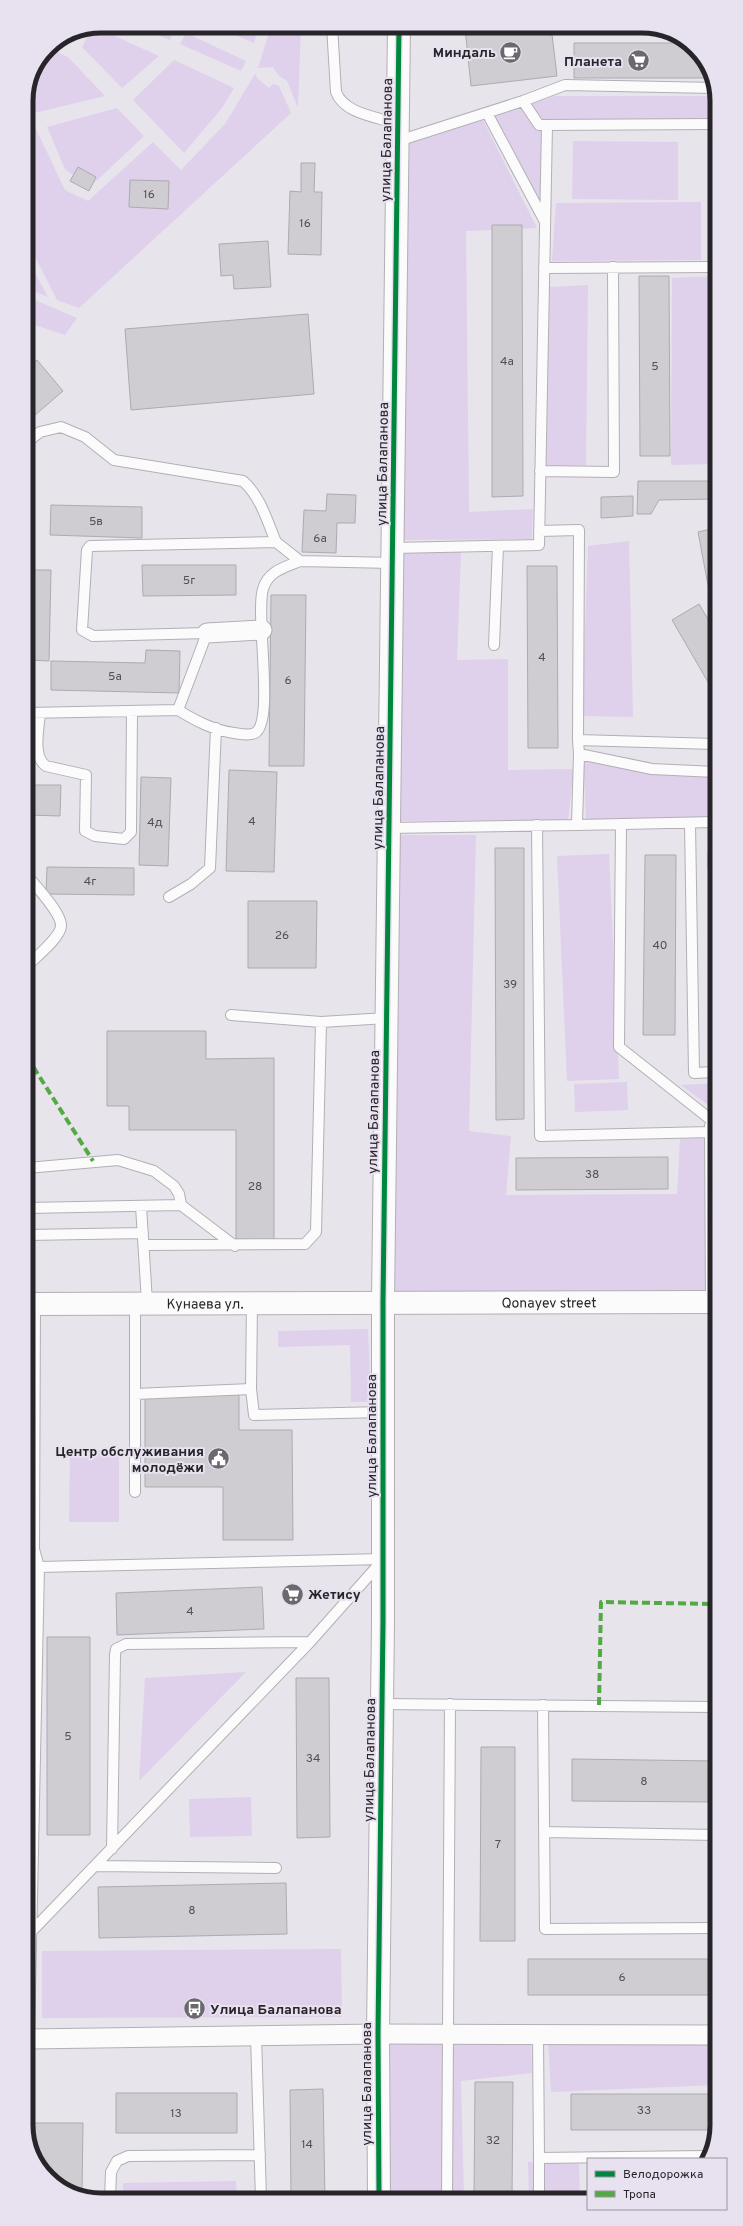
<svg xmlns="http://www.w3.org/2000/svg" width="743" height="2226" font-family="Overpass,sans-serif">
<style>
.green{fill:#dfd0ec}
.building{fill:#cfccd2;stroke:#adaab0}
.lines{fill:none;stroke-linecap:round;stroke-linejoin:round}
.service-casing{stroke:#b2afb4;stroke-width:12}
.minor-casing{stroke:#b2afb4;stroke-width:21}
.tertiary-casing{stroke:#b2afb4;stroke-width:24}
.service{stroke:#fcfbfc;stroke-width:10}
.minor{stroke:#fcfbfc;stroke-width:19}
.tertiary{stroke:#fcfbfc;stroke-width:22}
.quiet{stroke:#53aa44;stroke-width:4;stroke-dasharray:8 4;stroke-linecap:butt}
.cycleway-casing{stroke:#e8e1ef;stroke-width:8}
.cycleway{stroke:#00873e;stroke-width:5}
.labels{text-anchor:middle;stroke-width:4;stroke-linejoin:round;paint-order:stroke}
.number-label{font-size:12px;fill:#525055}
.poi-label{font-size:14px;font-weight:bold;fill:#28252a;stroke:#e8e1ef;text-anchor:end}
.street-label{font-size:14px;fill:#28252a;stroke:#e8e1ef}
.rim{fill:none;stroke:#28252a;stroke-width:5}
</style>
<rect width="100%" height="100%" fill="#e8e4ec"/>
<path class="green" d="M135,26H167L174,29L170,40Z
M213,26H259L254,43Z
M271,26H301L298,108L287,81L279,76L273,67L258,68Z
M95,27L159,56L122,88L82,47L92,28Z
M186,33L246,61L241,71L180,44Z
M48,48L68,57L105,96L26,115V96Z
M174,60L234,88L222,108L184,153L133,100Z
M255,74L258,79L269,88L273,84L279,86L291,113L79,308L57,300L26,239V128L35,127L65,190L88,201L153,142L181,170L225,124Z
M555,96H715V119H540L531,104Z
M522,105L536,129L544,132L540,205L492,117Z
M117,108L144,136L93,184L96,177L78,167L73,175L65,169L47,127Z
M483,120L537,228L466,231L469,512L533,509L532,539L397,540L403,144Z
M573,141L678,142V200L572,199Z
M701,202V260L552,261L556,203Z
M26,256L48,297L26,288Z
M715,276V464L671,465L672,278Z
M588,285L586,465L546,466L549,287Z
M26,296L77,318L65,335L26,322Z
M629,541L633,717L582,716L588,546Z
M399,551L461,552L457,660L508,659V770L574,769L568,820L392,821Z
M583,757L715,776V817L586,820Z
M395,835H476L469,1131L511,1136L506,1195L677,1194L680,1139L705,1138L707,1296L387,1295Z
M609,854L619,1079L567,1081L557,856Z
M627,1082L628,1110L575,1112L574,1084Z
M716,1083V1108H712L681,1085Z
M368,1329L371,1402H351L350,1345L278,1347V1331Z
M70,1450H119V1522H69Z
M246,1672L139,1781L145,1678Z
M251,1797L252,1836L190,1837L189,1799Z
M341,1949L342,2017L42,2018V1951Z
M531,2041L532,2073L461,2081L464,2198L388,2199L389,2043Z
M548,2041L717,2042V2085L551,2092Z
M528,2162L579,2164L580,2198H529Z
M236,2181L237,2199L123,2200V2183Z"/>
<path class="building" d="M478,26H551L557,76L471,86L465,28Z
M574,43H689L712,78H574Z
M301,163H315L314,192H322L321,255L288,254L290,191L301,192Z
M78,167L96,177L89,191L70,181Z
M130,180L169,181L168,209L129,207Z
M492,225H522L523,496L492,497Z
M268,241L271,287L234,289L233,275L221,276L219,244Z
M639,276H669L670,456H640Z
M308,314L314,394L131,410L125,329Z
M37,360L63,391L27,422L26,370Z
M638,481H715V499L659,500L651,514H637Z
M327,494L356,495L355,523H337L336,553L302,552L304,510L326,511Z
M633,496V516L601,518V497Z
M51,505L142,507V538L50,535Z
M711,529L715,541V582L708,585L698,532Z
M142,565H236V595L143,596Z
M527,566H557L558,748H528Z
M27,570H51L49,661L27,660Z
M271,595H306L304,766H269Z
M699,604L715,631V677L708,682L672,620Z
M146,650L180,651L179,693L51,690V661L145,663Z
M27,724H28V755H27Z
M229,770L277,772L274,872L226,871Z
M141,777L171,778L168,866L139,865Z
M27,785H61L60,816L27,815Z
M495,848H524V1119L496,1120Z
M708,853H715V868H708Z
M645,855H676L675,1035H643Z
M47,867L134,868V895L46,894Z
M248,901H317L316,968H248Z
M107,1031H206V1059L274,1058V1241L236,1242V1130H129V1106H107Z
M668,1157V1189L516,1190V1158Z
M145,1394H239V1430H292L293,1540H223V1487H145Z
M262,1587L264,1629L117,1635L116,1593Z
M47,1637H90V1835H47Z
M296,1678H329L330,1837L297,1838Z
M481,1747H515V1941H480Z
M572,1759L717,1761V1802L572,1801Z
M286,1883L287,1934L99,1938L98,1887Z
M528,1959H717V1995H528Z
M475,2082H513L512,2198H474Z
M323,2089L325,2199H291L290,2090Z
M116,2093H237V2133H116Z
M571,2094H717V2126L715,2130H571Z
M33,2123H83L82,2194L52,2182L32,2150Z"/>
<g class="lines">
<defs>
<path id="service" d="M332,26L336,92C344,114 378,117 398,124
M523,101L539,125L715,124
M487,113L544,220
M398,141L523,101L565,85L715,88
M544,268L715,267
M27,442L40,432L61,427L85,437L114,460L243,481C261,497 267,521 276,542L90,546L87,550L82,630L93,636L207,633L178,710L27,713
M540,471L614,472L613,267
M276,542L300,561L393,563
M393,548L539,545L547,125
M494,645L498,546
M178,710C196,721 213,730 234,733C241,734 249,736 255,733C275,722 255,614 263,589C268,571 285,567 300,561
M40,713C39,728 32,757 46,766L86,775L85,831L95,836L124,839L131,832L132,711
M578,740L715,744
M579,754L652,769L715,772
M690,823L694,1073L716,1072
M621,824L619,1047L710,1119
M537,825L540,1136L710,1132
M577,825L715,822
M389,828L577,825L579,754L578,740L579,530L539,531
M27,875C35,886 62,913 61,926C60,938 36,957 27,966
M169,897L191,884L210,868L216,728
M231,1015L321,1022L387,1018
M710,1126L711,1302
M27,1168L118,1160L154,1171L174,1186L179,1194L181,1205
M141,1206L147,1302
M27,1208L181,1205L235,1246
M27,1235L143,1233
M144,1245L305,1244L316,1232L321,1022
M252,1302L251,1389L254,1415L383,1412
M35,1303L34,1549L39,1567
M135,1394L251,1389
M135,1492V1302
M382,1704L716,1707
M543,1705L545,1929L717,1928
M544,1832L717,1835
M112,1849L115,1655L116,1649L126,1644L310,1642
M96,1866L276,1868
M31,1932L310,1642L381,1562
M538,2035L539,2158L706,2156
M256,2036L261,2199
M29,2039L39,1567L383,1559
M447,2198L450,1704
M539,2198V2158
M110,2200L111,2172L117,2161L128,2156L260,2155"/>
<path id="minor" d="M207,633L262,630
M28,2039L378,2034L717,2035"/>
<g id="tertiary">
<path id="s1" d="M28,1304L716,1302"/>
<path d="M379,2199L378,2034L383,1622V1302L399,26"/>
</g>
</defs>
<use href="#service" class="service-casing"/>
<use href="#minor" class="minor-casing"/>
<use href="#tertiary" class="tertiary-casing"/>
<use href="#service" class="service"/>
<use href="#minor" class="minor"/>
<use href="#tertiary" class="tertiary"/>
<path class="quiet" d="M27,1057L93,1161
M599,1705L601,1602L716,1604"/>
<defs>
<path id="cycleway" d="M379,2199L378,2034L383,1622V1302L399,26"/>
</defs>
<use href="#cycleway" class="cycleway-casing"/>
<use href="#cycleway" class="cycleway"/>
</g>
<defs>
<symbol id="cafe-disc" viewBox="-11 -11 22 22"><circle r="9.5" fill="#6b686e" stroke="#e8e1ef"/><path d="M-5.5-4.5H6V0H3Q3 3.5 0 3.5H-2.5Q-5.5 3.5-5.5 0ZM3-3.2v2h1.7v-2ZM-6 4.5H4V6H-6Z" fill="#fff"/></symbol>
<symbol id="supermarket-disc" viewBox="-11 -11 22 22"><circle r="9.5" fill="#6b686e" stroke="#e8e1ef"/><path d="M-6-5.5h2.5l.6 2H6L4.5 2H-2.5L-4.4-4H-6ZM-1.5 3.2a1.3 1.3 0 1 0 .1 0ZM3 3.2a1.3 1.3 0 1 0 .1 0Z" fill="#fff"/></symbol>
<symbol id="civic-disc" viewBox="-11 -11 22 22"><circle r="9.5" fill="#6b686e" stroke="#e8e1ef"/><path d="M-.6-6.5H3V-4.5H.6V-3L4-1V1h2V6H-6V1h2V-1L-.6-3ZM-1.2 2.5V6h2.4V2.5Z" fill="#fff"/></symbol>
<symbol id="bus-disc" viewBox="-11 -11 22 22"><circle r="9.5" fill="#6b686e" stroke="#e8e1ef"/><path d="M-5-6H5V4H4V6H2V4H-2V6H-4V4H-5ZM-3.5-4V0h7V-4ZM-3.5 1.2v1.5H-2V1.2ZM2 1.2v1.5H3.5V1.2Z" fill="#fff"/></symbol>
</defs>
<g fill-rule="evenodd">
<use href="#cafe-disc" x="498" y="40" width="25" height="25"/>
<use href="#supermarket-disc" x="626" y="48" width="25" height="25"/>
<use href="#civic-disc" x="206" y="1446" width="25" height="25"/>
<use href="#supermarket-disc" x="280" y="1582" width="25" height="25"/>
<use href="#bus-disc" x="182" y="1996" width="25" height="25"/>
</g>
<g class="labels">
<g class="number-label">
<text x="149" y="198">16</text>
<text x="305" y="227">16</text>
<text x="507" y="365">4а</text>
<text x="655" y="370">5</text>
<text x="96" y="525">5в</text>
<text x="320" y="542">6а</text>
<text x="189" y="584">5г</text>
<text x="542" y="661">4</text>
<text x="115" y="680">5а</text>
<text x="288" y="684">6</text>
<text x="252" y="825">4</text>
<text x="155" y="826">4д</text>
<text x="90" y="885">4г</text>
<text x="282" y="939">26</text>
<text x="660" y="949">40</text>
<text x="510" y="988">39</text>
<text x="592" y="1178">38</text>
<text x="255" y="1190">28</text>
<text x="190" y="1615">4</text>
<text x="68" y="1740">5</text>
<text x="313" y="1762">34</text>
<text x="644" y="1785">8</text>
<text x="498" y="1848">7</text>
<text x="192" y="1914">8</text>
<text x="622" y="1981">6</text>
<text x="644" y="2114">33</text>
<text x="176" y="2117">13</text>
<text x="493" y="2144">32</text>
<text x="307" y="2148">14</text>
</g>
<g class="poi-label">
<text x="496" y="57">Миндаль</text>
<text x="622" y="66">Планета</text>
<text x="204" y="1456">Центр обслуживания<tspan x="204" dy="16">молодёжи</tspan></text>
<text x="308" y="1599" text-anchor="start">Жетису</text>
<text x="210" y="2014" text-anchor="start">Улица Балапанова</text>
</g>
<g class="street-label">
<text transform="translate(386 140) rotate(-89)" y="5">улица Балапанова</text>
<text transform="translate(382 464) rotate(-89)" y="5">улица Балапанова</text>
<text transform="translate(378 788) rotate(-89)" y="5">улица Балапанова</text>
<text transform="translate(373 1112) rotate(-89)" y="5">улица Балапанова</text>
<text dy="5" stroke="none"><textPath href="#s1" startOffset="177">Кунаева ул.</textPath></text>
<text dy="5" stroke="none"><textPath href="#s1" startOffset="521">Qonayev street</textPath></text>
<text transform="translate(371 1436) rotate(-90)" y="5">улица Балапанова</text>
<text transform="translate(369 1760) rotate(-89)" y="5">улица Балапанова</text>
<text transform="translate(366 2084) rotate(-90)" y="5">улица Балапанова</text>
</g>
</g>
<path d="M0 0H743V2226H0ZM101 33H642A68 68 0 0 1 710 101V2125A68 68 0 0 1 642 2193H101A68 68 0 0 1 33 2125V101A68 68 0 0 1 101 33Z" fill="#e8e1ef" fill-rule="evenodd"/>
<path class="rim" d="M101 33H642A68 68 0 0 1 710 101V2125A68 68 0 0 1 642 2193H101A68 68 0 0 1 33 2125V101A68 68 0 0 1 101 33Z"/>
<rect x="587" y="2158" width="140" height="52" fill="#e8e1ef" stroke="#9b96a0"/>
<rect x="595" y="2171" width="20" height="6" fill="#00873e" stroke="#9b96a0"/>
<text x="623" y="2178" font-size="12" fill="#28252a">Велодорожка</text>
<rect x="595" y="2191" width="20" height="6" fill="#53aa44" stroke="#9b96a0"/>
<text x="623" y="2198" font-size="12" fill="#28252a">Тропа</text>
</svg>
